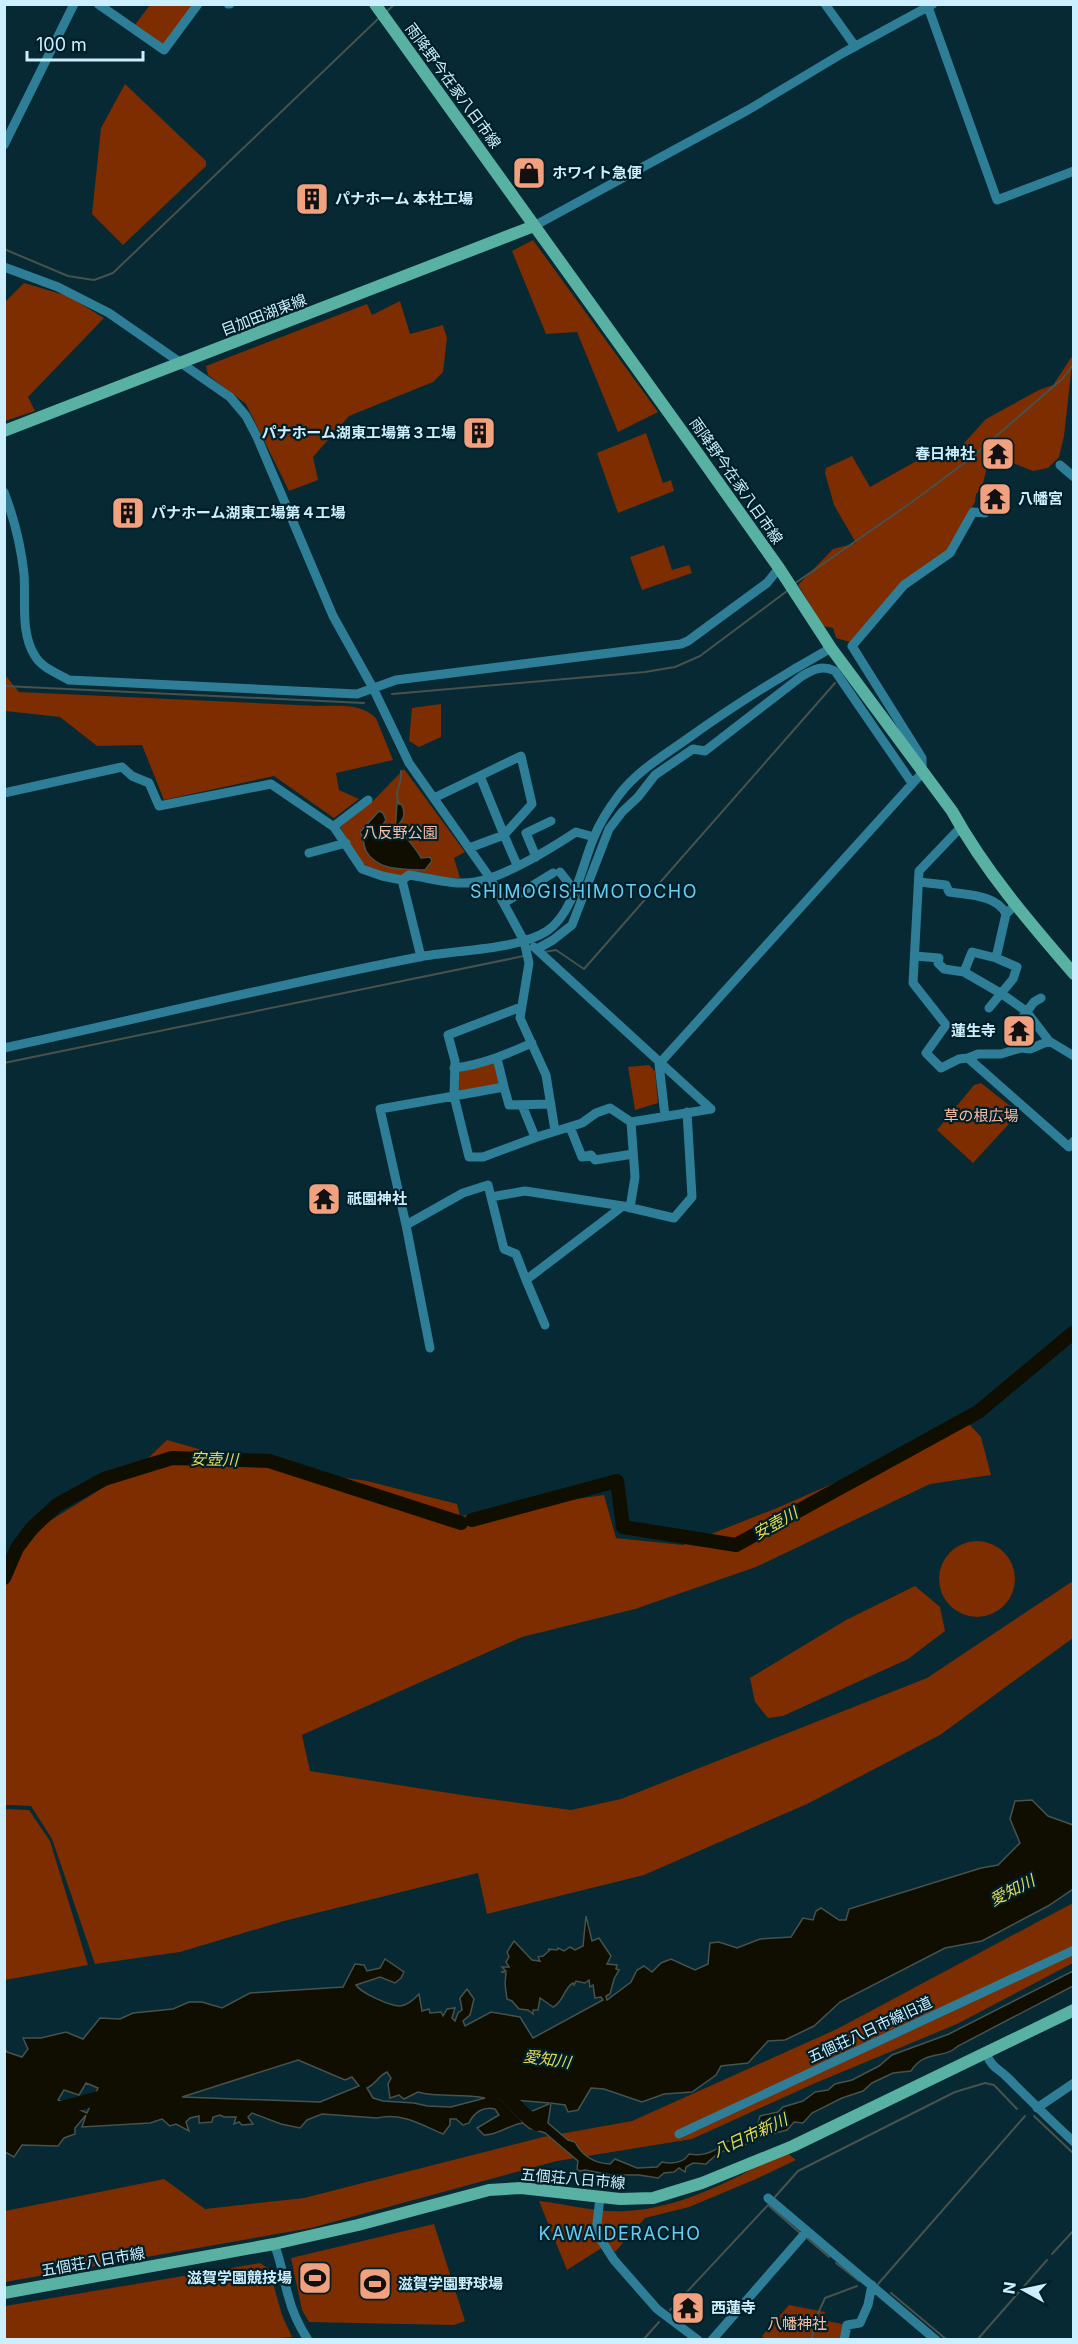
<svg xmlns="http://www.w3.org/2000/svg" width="1078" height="2344" font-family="Inter,'Noto Sans JP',sans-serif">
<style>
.green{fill:#7d2d00}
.water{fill:#100e01;stroke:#48524d;stroke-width:1.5;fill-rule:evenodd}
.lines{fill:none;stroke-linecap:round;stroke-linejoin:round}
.stream{stroke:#48524d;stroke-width:2}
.river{stroke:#100e01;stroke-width:14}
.minor{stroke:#2e7e98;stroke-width:9}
.major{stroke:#58b1a2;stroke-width:12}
.labels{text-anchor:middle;stroke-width:4.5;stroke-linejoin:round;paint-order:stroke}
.street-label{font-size:15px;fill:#cbeffe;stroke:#001f29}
.poi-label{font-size:15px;font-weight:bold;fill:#cbeffe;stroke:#001f29;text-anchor:start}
.park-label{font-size:15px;fill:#f8bda4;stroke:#001f29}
.water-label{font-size:16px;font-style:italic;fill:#e7d952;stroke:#001f29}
.quarter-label{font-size:18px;letter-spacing:1.5px;fill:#67cdf1;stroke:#001f29}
</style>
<rect width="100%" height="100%" fill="#062933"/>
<path class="green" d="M150,5H196L164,48L134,26Z
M125,84L206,161V166L123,245L92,214L101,128Z
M533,240L658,412L618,432L577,332L546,334L512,251Z
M24,283L68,296L104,318L28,397L35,411L5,421V302Z
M400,301L410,334L443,325L447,338L443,372L433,382L349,416L313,457L318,480L289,491L246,404L208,375L206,366L367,304L372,315Z
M1073,355L1064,436L1059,457L1048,468L1033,471L1000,458L988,462L982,488L976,494L975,502L947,552L899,585L850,642L836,638L833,628L823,626L798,585L833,549L856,543L834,505L825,473L826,468L852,456L870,487L920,459L956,452L986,419L1039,390L1053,385Z
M646,433L663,483L671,480L674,491L618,513L597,453Z
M664,545L672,570L689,565L692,573L642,590L630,557Z
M5,675L19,692L318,706C338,706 361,703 376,718L393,760L336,773L339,790L359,799L334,818L274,776L164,800L142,745L97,746L60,717L5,711Z
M441,704V737L419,747L409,741L412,708Z
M404,769L465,852L454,858L460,878C435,878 381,881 363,863C353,854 347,838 340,827L373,801Z
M494,1062L499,1085L456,1094L457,1070Z
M649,1065L655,1071L658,1103L635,1110L628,1067Z
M981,1083L1019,1113L973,1163L937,1130L974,1085Z
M969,1424L981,1437L991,1475L930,1484L756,1567L635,1609L522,1637L302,1735L310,1771L468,1796L571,1810L621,1799L927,1678L1073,1581V1638L940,1735L807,1804L644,1875L487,1914L478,1873L284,1921L180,1952L95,1964L52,1839L31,1806L5,1805V1568L48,1522L144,1462L167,1440L259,1466L367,1481L457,1504L460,1516L604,1495L616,1538L683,1545L777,1508Z
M939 1579a38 38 0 1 1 76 0a38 38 0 1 1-76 0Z
M915,1586L940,1607L945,1631L908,1659L783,1716L768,1718L755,1702L750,1678L846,1620Z
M5,1809L29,1810L50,1841L88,1965L5,1980Z
M1073,1903V1963L957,2024L813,2084L692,2139L557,2161L311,2228L5,2282V2211L164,2179L205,2209L304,2198L543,2137L632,2121L837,2029Z
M786,2152L796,2160L756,2179L689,2207L645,2218L615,2252L608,2244L567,2270L539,2201C567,2204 598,2213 626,2211C684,2208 736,2177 786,2152Z
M434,2224L465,2321L454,2325L309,2322L302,2310L291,2258Z
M260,2263L269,2269L282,2315L292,2337L255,2340L5,2339V2306Z
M789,2305L825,2312L823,2320L847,2325L844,2339L765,2340L762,2336Z"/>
<path class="water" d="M397,802L402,805C405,813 405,817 399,824C402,837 415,845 421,858L430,857L432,861L425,870C405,869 378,872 366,851C363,844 364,838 360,832L379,811L383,813L386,820L379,831L391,834L395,832Z
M1032,1800L1048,1816L1073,1825V1889L1048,1906L982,1941L945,1948L840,2002L814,2026L785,2040L768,2041L748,2063L721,2066L716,2075L692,2092L664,2094L642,2102L604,2089L591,2088L578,2110L568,2112L565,2105L551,2103L548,2123L568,2140L575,2142C582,2156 594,2163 610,2164L615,2159L637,2168L657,2167L662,2162C672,2164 684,2163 689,2154C698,2156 711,2154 719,2147L718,2143L730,2141L758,2124L760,2116L778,2112L783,2107L803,2101L815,2092L828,2090L835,2084L852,2080L879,2066L892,2055L949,2034L1073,1971V1986L958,2046C944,2060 925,2049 911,2071L893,2073L872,2083L863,2091L842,2098L812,2113L803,2123L794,2122L787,2130L755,2138L743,2146L735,2147L732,2151C721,2148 714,2157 706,2164L693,2163L686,2167L685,2172L679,2168L674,2172L664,2173L658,2178L639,2175H611L585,2170L580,2171L577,2169L578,2161L545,2133L529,2128L523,2123C508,2125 499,2135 484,2135L477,2128L499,2115L495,2109C484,2106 474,2112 469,2123L463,2125L456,2119H450V2125L443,2134C422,2125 401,2112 377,2118L322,2114L307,2120L300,2128L281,2124L252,2113L248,2117L253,2124L242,2125L239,2122L234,2124L236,2117H224L220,2115L213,2117L212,2122L199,2123V2116L190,2118L186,2122L189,2131L176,2124L170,2126L162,2119L150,2123L82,2127L86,2115L75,2128V2134L64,2138L58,2146L22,2145L14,2157L5,2152V2049L7,2052L22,2057L28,2049L23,2038H41L66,2032L83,2039L100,2018L120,2019L133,2013L173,2009L189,2002H202L222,2008L250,1993L343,1987L355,1964L364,1965L367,1971L380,1968L385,1959L404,1972L401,1978L395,1983L380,1977L356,1985C361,1993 388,2005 399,2006C407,2006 414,1999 419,1994L422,2011L429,2009L430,2013L441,2012L443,2016L447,2009L455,2008L452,2018L455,2021L458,2013L462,2010L460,1998L467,1989L474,1999L470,2015L463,2021L465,2026L491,2012L520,2017L533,2038L603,2000L601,1997L595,1998L593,1985L590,1987L589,1980L585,1983L576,1981L574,1985L573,1983C563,1989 564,2002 553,2007L540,1998L538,2010H533V2014L528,2010L519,2009L512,2001L507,1999L505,1984L506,1973L501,1972L506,1971L502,1967H509L506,1962L509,1957L507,1952L514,1941L532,1960L540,1961L538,1957L543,1956L550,1950L548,1949L557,1950L558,1948L564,1951L570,1947L575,1950L583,1946L586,1916L592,1941L599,1938L611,1956L607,1964L617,1965L616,1969L619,1970L614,1979L610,1994L606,1996L607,2000L631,1982L637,1970L644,1966L652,1972L661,1963L671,1959L695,1970L708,1964L710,1943L719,1942L737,1948L760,1939L791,1937L803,1918L813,1920L816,1911L821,1908L839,1920H846L849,1909L981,1868L998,1865L1020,1843L1010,1819L1015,1801ZM298,2060L345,2080L352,2077L359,2086L320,2102L182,2097ZM387,2072L391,2078L388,2084L390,2098L399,2095L404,2099L418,2092C440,2098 463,2093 485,2098L451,2107L427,2106L414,2103L383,2101L373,2098L367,2088C376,2084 378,2076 387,2072ZM86,2083L98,2088L87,2113L58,2100L64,2090L79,2095ZM501,2099L549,2103V2104L530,2112L525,2110L523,2122Z"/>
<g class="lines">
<path class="stream" d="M386,12L395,4
M4,249L68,276L94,280L113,273L379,18
M794,584L912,502L971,458L1062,379L1074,364
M4,686L364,703
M392,694L645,672L675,667L700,656L787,591
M399,804C393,786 403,787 401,771
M544,952L556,950L584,969L835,683
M4,1063L524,956
M1034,2116L1074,2154
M774,2198L798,2171L955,2092L985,2083L994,2085L1017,2109
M808,2239L829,2257
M1052,2254L1074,2230
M836,2263L859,2281
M878,2284L1025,2116
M891,2293L947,2340
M670,2310L768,2205L800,2233
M812,2338L816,2318L825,2298L857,2286
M643,2340L659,2322
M977,2340L1047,2260"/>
<path class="river" d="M472,1520L617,1481L623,1527L736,1545L978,1412L1074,1332
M4,1578L17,1548L32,1528L57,1505L104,1479L172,1458L269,1461L461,1523
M499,2088L523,2113L537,2124
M53,2108L58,2109L110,2095"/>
<path class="minor" d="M98,4L164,50L198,4
M228,4H230
M825,4L855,46
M928,7L997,200L1074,171
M4,145L74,4
M534,226L748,110L843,53L933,4
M4,267L58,287L109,313L230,397L246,416L257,437L333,616L373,688L409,763L490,878L524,941L529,963L520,1018L546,1075L555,1131
M1060,465L1074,477
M4,492C14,518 21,546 24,574C26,599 20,633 35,656C42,668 57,673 69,680L357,694L396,680L681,644L688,641L767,583L779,568
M4,793L122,767L132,776L149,783L159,806L271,784L334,827L362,869L382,876L402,880L421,957
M434,798L521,756L532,804L504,835L517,865
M334,826L368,800
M961,827L919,871L913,983L946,1025L926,1053L941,1068L959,1059L968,1058
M469,848L504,835L480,776
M309,853L346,843
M536,857L526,833L551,821
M560,872L574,890
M402,880L409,875C430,878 455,886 475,882C505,877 550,849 576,832L594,837
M919,882L946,885L949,892C968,895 997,895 1006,914
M504,903L553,873
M534,947L711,1109
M537,949L553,940L572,925L609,829L622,812L638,797L655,775L693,749L705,751L802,676C814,669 822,665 835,671L912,783
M915,956L939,958L938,963L944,969L964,972L1002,994L1026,1011L1049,1041
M996,958L1006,914L1015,905
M964,972L972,952L996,958L1017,967L1013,979L989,1008
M521,1007L448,1035L455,1061L454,1096L504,1087L509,1105L551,1104
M1013,1030L1034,1002L1041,998
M4,1048C143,1018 280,984 419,957C455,950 518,950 547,931C574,913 582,865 594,837C600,822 610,807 619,795C637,771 663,756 687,739C733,706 781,676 831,648
M1074,1056L1049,1041L1030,1049L1021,1048L1001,1054H978L968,1058L1069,1147L1074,1141
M497,1058L504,1087
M454,1068C482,1065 507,1054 532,1043
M522,1105L535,1137
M665,1116L659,1064L922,773V758L852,646L904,585L950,553L973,512L985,513
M570,1127L582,1157L591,1155L595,1160L633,1154
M491,1197L504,1249L516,1254L526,1280
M630,1208L635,1177L631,1122
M406,1225L463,1193L488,1185L491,1197L525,1191L623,1206
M545,1325L526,1280L623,1206L674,1218L692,1197L687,1112
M430,1348L406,1225L380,1109L454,1096L469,1157H483L537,1137L582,1123L596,1113L610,1108L631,1122L711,1109
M986,2054C994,2070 997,2067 1008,2078C1030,2100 1051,2121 1074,2142
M1037,2108L1074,2083
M679,2134L1074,1950
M600,2197L596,2232L614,2260L657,2309L698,2340
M768,2198L936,2340
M274,2244C281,2260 283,2278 288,2295C292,2311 299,2326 308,2340
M712,2340L807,2231
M844,2340L847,2325L860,2323L868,2305L872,2285"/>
<path class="major" d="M375,4L689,441L779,568L831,648L952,811C985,871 1030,923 1074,974
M4,431L534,226
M4,2293L274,2244L358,2225L489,2190L521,2188L620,2199L653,2198L702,2183L793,2146L1074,2010"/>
</g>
<defs>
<symbol id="shop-square" viewBox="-11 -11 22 22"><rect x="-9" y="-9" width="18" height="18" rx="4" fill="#f2a17e" stroke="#001f29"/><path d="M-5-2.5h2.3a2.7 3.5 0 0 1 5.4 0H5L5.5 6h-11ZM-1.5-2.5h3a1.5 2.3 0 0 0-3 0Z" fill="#111"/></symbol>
<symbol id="building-square" viewBox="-11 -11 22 22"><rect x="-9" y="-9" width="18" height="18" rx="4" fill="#f2a17e" stroke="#001f29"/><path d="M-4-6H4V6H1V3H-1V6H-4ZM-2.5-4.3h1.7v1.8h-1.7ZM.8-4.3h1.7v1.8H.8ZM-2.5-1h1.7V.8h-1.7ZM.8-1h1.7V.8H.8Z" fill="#111"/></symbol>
<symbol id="temple-square" viewBox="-11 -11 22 22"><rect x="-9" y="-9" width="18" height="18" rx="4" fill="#f2a17e" stroke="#001f29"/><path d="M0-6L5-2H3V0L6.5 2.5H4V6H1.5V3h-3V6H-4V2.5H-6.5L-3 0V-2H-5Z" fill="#111"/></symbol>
<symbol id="stadium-square" viewBox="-11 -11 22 22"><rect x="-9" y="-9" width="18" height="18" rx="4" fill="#f2a17e" stroke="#001f29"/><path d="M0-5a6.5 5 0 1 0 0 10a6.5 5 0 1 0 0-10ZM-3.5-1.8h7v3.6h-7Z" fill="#111"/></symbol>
</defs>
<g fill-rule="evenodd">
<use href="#shop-square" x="510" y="154" width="38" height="38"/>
<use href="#building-square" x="293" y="180" width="38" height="38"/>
<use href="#building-square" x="460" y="414" width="38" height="38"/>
<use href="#temple-square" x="979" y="435" width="38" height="38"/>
<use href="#temple-square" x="976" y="480" width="38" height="38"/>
<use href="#building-square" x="109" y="494" width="38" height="38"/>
<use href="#temple-square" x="1000" y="1012" width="38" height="38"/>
<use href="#temple-square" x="305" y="1180" width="38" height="38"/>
<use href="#stadium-square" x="296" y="2259" width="38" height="38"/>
<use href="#stadium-square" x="356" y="2265" width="38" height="38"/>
<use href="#temple-square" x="669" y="2289" width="38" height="38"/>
</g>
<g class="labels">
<g class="street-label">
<text transform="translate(453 86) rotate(54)" y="5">雨降野今在家八日市線</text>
<text transform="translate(264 315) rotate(-21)" y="5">目加田湖東線</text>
<text transform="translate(736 481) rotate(55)" y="5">雨降野今在家八日市線</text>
<text transform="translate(870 2030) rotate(-25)" y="5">五個荘八日市線旧道</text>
<text transform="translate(573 2179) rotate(5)" y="5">五個荘八日市線</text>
<text transform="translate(93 2262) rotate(-10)" y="5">五個荘八日市線</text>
</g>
<g class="poi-label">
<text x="552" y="178">ホワイト急便</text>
<text x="335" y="204">パナホーム 本社工場</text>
<text x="456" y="438" text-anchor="end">パナホーム湖東工場第３工場</text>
<text x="975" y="459" text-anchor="end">春日神社</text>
<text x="1018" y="504">八幡宮</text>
<text x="151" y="518">パナホーム湖東工場第４工場</text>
<text x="996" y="1036" text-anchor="end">蓮生寺</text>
<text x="347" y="1204">祇園神社</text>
<text x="292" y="2283" text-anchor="end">滋賀学園競技場</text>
<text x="398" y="2289">滋賀学園野球場</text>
<text x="711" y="2313">西蓮寺</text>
</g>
<g class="park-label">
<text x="400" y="838">八反野公園</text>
<text x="981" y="1121">草の根広場</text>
<text x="797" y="2329">八幡神社</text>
</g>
<g class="water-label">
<text transform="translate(214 1459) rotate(1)" y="6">安壺川</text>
<text transform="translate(775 1523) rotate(-29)" y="6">安壺川</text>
<text transform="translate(1012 1890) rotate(-27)" y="6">愛知川</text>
<text transform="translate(547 2059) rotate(8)" y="6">愛知川</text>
<text transform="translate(750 2135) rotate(-25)" y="6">八日市新川</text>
</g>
<g class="quarter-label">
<text x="584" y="898">SHIMOGISHIMOTOCHO</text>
<text x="620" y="2240">KAWAIDERACHO</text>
</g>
</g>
<rect width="1078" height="2344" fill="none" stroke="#cbeffe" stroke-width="12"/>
<g transform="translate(1024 2290) rotate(278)" stroke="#001f29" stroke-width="4.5" paint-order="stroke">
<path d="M0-4.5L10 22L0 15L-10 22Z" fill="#cbeffe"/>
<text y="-9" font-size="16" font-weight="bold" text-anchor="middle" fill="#cbeffe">N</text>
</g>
<path d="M27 51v9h116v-9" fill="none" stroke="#cbeffe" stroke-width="3"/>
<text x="36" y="51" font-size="18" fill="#cbeffe" stroke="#001f29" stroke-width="4.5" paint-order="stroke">100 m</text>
</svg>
